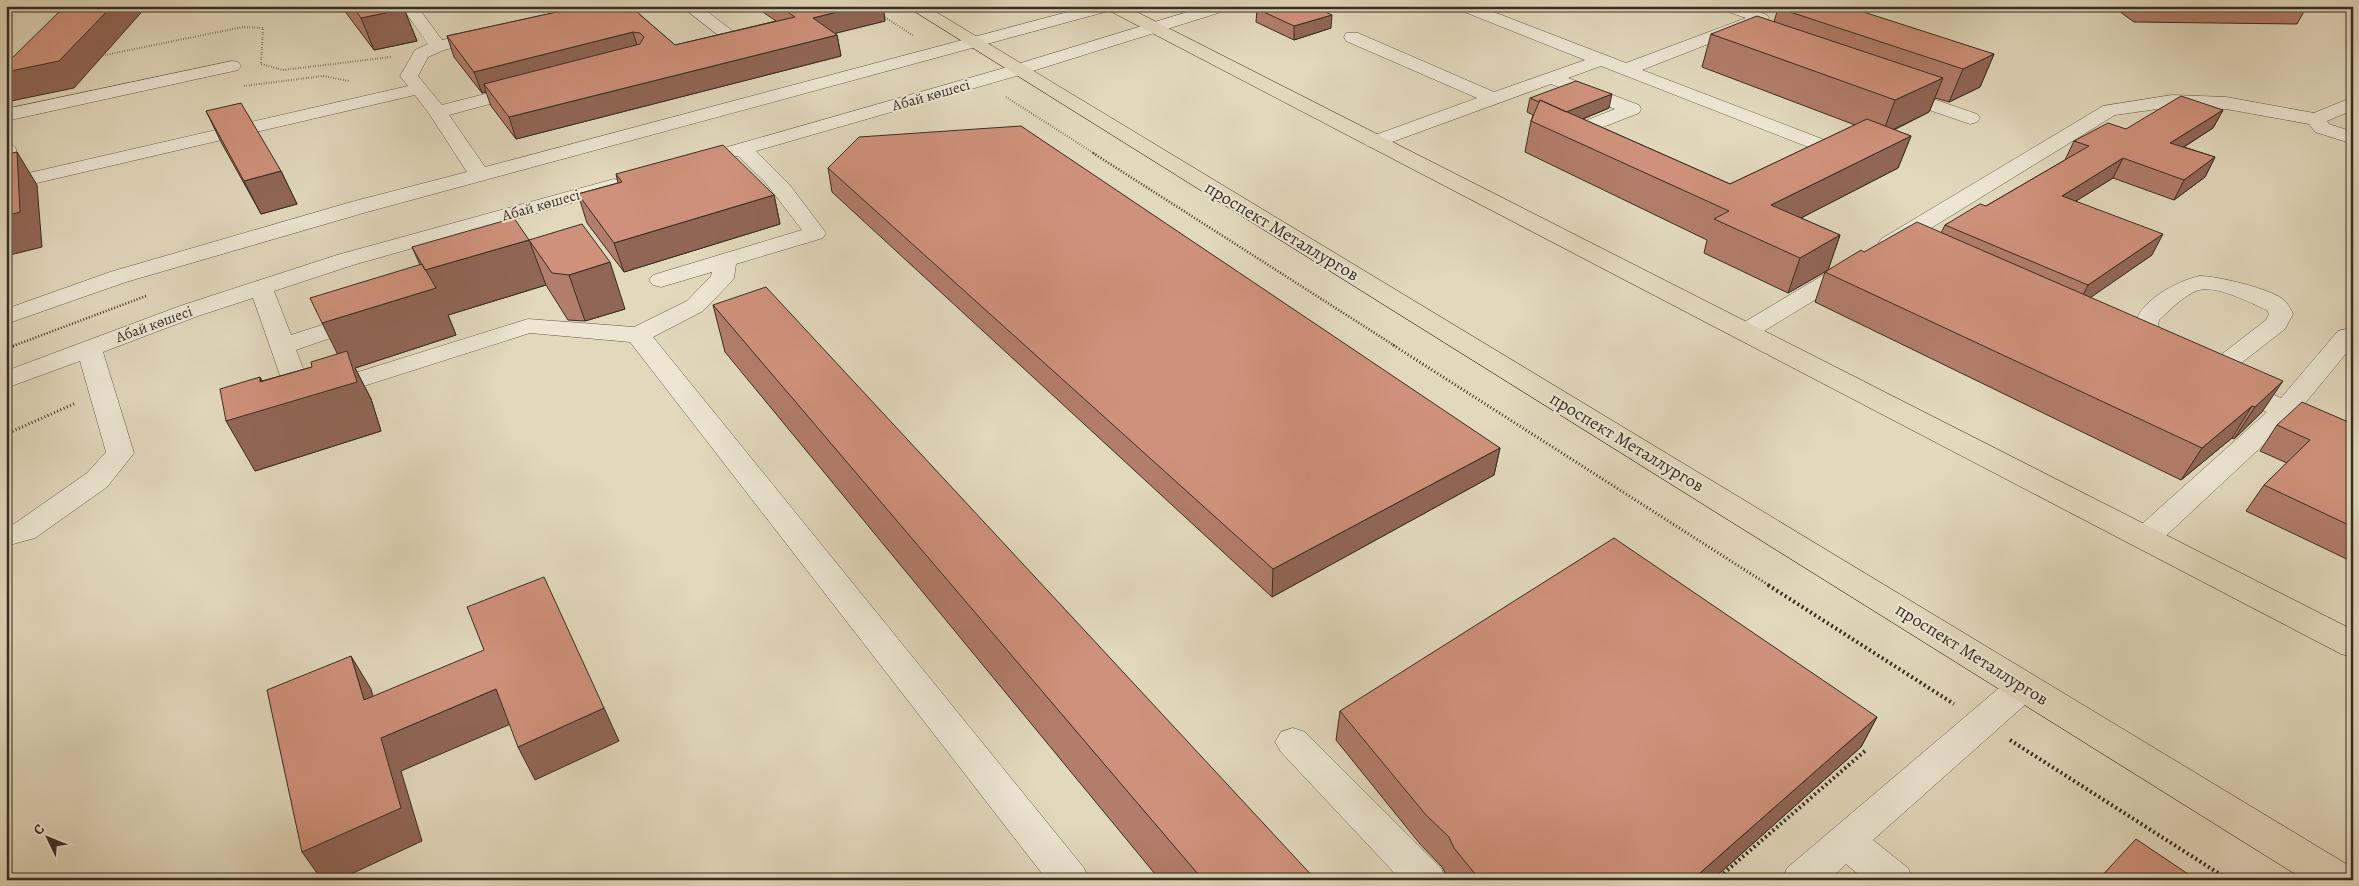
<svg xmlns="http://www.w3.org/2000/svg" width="2359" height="886" font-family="Alegreya,serif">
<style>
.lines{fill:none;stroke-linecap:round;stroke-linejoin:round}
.minor-casing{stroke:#625849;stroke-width:1}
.major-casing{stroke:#372d23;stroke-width:1}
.path-far3{stroke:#372d23;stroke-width:2;stroke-dasharray:0.5 2;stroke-linecap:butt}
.path-far2{stroke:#372d23;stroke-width:2.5;stroke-dasharray:1 2;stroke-linecap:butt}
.path-far1{stroke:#372d23;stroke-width:3;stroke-dasharray:1 2.5;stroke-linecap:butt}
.path{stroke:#372d23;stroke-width:4;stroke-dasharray:2 3;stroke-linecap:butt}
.minor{fill:#ece6d3;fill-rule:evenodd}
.major{fill:#e2d8bc;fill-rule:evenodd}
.wall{fill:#b27d6a;stroke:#372d23}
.shaded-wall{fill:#916656;stroke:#372d23}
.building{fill:#cf917b;stroke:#372d23}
.labels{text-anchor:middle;stroke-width:4;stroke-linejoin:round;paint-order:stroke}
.far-street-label{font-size:15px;fill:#372d23;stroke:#ece6d3}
.street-label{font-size:18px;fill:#372d23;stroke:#ece6d3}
</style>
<rect width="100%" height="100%" fill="#e2d8bc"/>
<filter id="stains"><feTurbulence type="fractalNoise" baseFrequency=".004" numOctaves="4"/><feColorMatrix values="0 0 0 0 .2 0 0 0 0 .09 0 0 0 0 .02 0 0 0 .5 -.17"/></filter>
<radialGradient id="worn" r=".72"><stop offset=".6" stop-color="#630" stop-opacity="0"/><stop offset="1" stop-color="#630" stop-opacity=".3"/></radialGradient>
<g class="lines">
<defs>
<path id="minor" d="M401,6H417L442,40L484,30L490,31L492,35L490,39L444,50L428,57L418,76L442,105L524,84L530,85L533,89L530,93L449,115L485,167L1090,6H1118L1116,9L367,212L126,282L6,324V309L110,272L351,202L467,172L430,115L415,95L11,189L6,188V143L13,145L16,149L20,175L408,86L400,76L415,50L428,44Z
M538,6H555L566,18L564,21C552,25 535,31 523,28L521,24L523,20L546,15Z
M681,6H700L747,42L744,46H732Z
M1207,6H1233L1231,9L1023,74L756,151L789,184L826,233L823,238L736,264L734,278L730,283L703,311L653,337L1084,868L1089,880H1047L630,342L530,333L301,406L292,404L288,398L253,298L198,316L103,352L134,453L107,487L35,538L6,546V526L14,524L87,473L106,452L80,361L6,388V371L180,306L337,255L614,179L621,181L624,185L621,189L353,265L274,291L291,335L362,312L371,314L374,319L371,324L296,350L310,387L528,319L634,327L687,301L711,276L712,272L661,287L653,285L649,280L653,275L802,230L765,182L738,156L696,168L689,166L686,162L689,158L1011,66Z
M1455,6H1478L1626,63L1746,18L1720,9L1718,6H1743L1767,15L1769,18L1767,21L1642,70L1830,142L1833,146L1830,150L1823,152L1816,150L1601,66L1568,78L1639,105L1641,109L1639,113L1593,131L1604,139L1601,143C1590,146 1574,140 1567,131L1570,127L1615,109L1551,84L1381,146L1374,148L1367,146L1364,142L1367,138L1477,98L1346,41L1344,37L1346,33H1358L1494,92L1585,60L1457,9Z
M1845,6H1862C1858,13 1853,13 1846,11Z
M232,61L238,62L241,66L238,70L6,121V109Z
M1898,87L1977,114L1980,118L1977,122L1970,124L1891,97L1889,93L1891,89Z
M2172,95L2226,97L2314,113L2353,97V110L2327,121L2329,124L2353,132V144L2315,132L2309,124L2226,109L2172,107L2115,115L1897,249L1889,251L1881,249L1878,244L1881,239L2103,106Z
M1853,260L1861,262L1864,267L1861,272L1754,337L1745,339L1736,337L1733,332L1736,327L1845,262Z
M2200,276C2217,276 2273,289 2285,301C2288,304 2291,310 2293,314L2285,329L2218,381L2209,384L2200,381L2196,376L2200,371L2266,320L2269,314L2267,310C2250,303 2214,283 2196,291C2182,297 2170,310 2159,320L2158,326C2166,334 2177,334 2183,343L2180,348C2162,353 2144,343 2134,328C2137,302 2176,281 2200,276Z
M2347,329L2353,330V345L2302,407L2353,428V447L2289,421L2156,545L2145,548L2134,545L2130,538L2134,531L2267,412L2225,393L2221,387L2225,381C2244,377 2264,391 2281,398L2338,331Z
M2024,673L2036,677L2041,686L2036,695L1873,840L1908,868L1913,880H1865L1846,864L1829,880H1782L1787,868L2012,677Z
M1293,728L1305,732L1441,868L1446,880H1401L1281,752L1275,742L1281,732Z"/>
<path id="major" d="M906,6H926L2353,868V880H2305Z
M1104,6H1125L2353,630V657L2341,654L1106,9Z"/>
</defs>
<use href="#minor" class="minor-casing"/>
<use href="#major" class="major-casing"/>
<path class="path-far3" d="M996,6L1004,11
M883,16L914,36
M100,56L243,27L263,28L261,64L283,70L391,57
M244,86L323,76L349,81
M1006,97L1095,154"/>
<path class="path-far2" d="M1093,153L1395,346
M13,346L146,296"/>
<path class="path-far1" d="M1393,345L1770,586
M6,349L16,345
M6,434L76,403"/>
<path class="path" d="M1768,585L1954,704
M2010,740L2229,880
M1716,880L1866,750"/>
<use href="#minor" class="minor"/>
<use href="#major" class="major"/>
</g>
<path class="wall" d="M341,6H402L404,9L417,41L374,50Z
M570,6H630L675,45L776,21L754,6H883L885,21L835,33L837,35L841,56L516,139L491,106L486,92L482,93L454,57L447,36L572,9Z
M2112,6H2307L2297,24L2134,22Z
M1778,8L1994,54L1980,87L1949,102L1935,98L1929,112L1894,130L1911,136L1898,168L1801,218L1840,235L1828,270L1788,293L1704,253L1707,240L1525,152L1531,121L1533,115L1527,112L1530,98L1609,108L1583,119L1730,184L1855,125L1702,67L1711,34L1774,22Z
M1257,9L1331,28L1294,40L1256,22Z
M2223,110L2213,128L2184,147L2215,157L2205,177L2174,200L2113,178L2076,201L2152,255L2090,297L2262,412L2234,439L2232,438L2181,480L1815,302L1825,272L1864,252L1941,233L1945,225L1986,206L2065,160L2074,141Z
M206,111L281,171L297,204L261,214L221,142Z
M828,168L1500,448L1494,475L1272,597L832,192Z
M616,174L774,195L780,224L624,272L587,223L578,194L618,183Z
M529,240L625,309L585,321L568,320L546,285L448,315L456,335L355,368L371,399L381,431L255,471L260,377L262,381L312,367L337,354L420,265L412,247Z
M713,305L1316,880H1160L725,352Z
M2353,424V562L2246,511L2264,485L2287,463L2260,451L2277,425Z
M1340,711L1877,717L1861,747L1712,880H1449L1442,867L1420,844L1336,740Z"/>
<path class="shaded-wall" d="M112,6H147L74,88L11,101L6,92V72Z
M861,6H883L885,21L817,38L813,18Z
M404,9L417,41L374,50L361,18Z
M1332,15L1331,28L1294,40V26Z
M633,32L639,52L484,84L486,92L482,93L474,72Z
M837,35L841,56L516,139L509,117Z
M1994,54L1980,87L1949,102L1963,69Z
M1943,78L1929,112L1882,135L1895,100Z
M1612,94L1609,108L1560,128L1563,113Z
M2223,110L2213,128L2160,162L2170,143Z
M1911,136L1898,168L1760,239L1771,205Z
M17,152L37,185L42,247L6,256V216Z
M2215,157L2205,177L2174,200L2184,180Z
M2123,158L2113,178L2052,216L2062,196Z
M281,171L297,204L261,214L244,181Z
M774,195L780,224L624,272L614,243Z
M2163,234L2152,255L2077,307L2088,285Z
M1840,235L1828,270L1788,293L1800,258Z
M529,240L546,285L448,315L456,335L355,368L371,399L381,431L255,471L226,421L260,382V377L275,406L346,371L322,323L433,289L425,270Z
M610,262L625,309L585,321L569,275Z
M2283,381L2262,412L2234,439L2255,407Z
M2252,406L2232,438L2181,480L2202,448Z
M1500,448L1494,475L1272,597L1273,569Z
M351,656L371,689L384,733L364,700Z
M496,689L513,723L401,771L422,841L338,880H322L302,852L381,738Z
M604,708L619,741L535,780L518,747Z
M1877,717L1861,747L1712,880H1692Z"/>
<path class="building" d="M65,6H112L59,61L6,72V64Z
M352,6H402L404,9L361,18Z
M584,6H630L675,45L795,17L779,6H861L813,18L837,35L509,117L484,84L640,44L644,37L640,33L633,32L474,72L447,36Z
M1266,6H1313L1332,15L1294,26L1257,9Z
M1783,6H1845L1994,54L1963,69L1778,8Z
M1757,16L1943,78L1895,100L1711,34Z
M1576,81L1612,94L1566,112L1540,100L1539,102L1530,98Z
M2181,96L2223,110L2170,143L2215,157L2184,180L2123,158L2062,196L2163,234L2088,285L1945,225L1980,204L1986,206L2089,146L2074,141L2108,123L2126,129Z
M1540,100L1730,184L1867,119L1911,136L1771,205L1840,235L1800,258L1714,219L1729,211L1531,121Z
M241,103L281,171L244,181L206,111Z
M1021,126L1500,448L1273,569L828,168L859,137Z
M723,145L774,195L614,243L578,194L622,182L616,174Z
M17,152L20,212L6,216V154Z
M514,218L529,240L425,270L412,247Z
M1917,222L2283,381L2255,407L2252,406L2202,448L1825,272L1861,250L1864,252Z
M582,224L610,262L569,275L552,273L529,240Z
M422,264L436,288L322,323L310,298Z
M766,287L1316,880H1203L713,305Z
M347,351L357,382L226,421L220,389L260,377V382L312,367L311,362Z
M2302,402L2353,424V527L2264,485L2310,440L2277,425Z
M1614,538L1877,717L1692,880H1480L1454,848L1449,837L1426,815L1340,711Z
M544,577L604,708L518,747L496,689L381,738L401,808L302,852L267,690L351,656L364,700L484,650L467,607Z
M2136,839L2197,880H2098Z"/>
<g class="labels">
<g class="far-street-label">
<text transform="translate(931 95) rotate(-16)" y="5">Абай көшесі</text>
<text transform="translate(541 205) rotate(-16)" y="5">Абай көшесі</text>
<text transform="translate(154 324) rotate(-20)" y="5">Абай көшесі</text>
</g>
<g class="street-label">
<text transform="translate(1282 231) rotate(31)" y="6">проспект Металлургов</text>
<text transform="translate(1627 442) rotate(31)" y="6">проспект Металлургов</text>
<text transform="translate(1972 654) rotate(32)" y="6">проспект Металлургов</text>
</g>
</g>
<rect width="2359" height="886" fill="none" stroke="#e2d8bc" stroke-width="25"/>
<rect x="8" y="8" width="2344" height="871" fill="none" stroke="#372d23" stroke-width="2.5"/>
<rect x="12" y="12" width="2334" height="861" fill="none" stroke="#372d23"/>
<g transform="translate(48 838) rotate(313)" stroke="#ece6d3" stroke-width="4" paint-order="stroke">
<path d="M0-4L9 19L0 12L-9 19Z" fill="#372d23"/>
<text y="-8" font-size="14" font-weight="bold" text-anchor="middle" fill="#372d23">С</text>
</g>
<rect width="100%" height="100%" filter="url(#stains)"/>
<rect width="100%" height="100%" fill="url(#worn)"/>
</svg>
